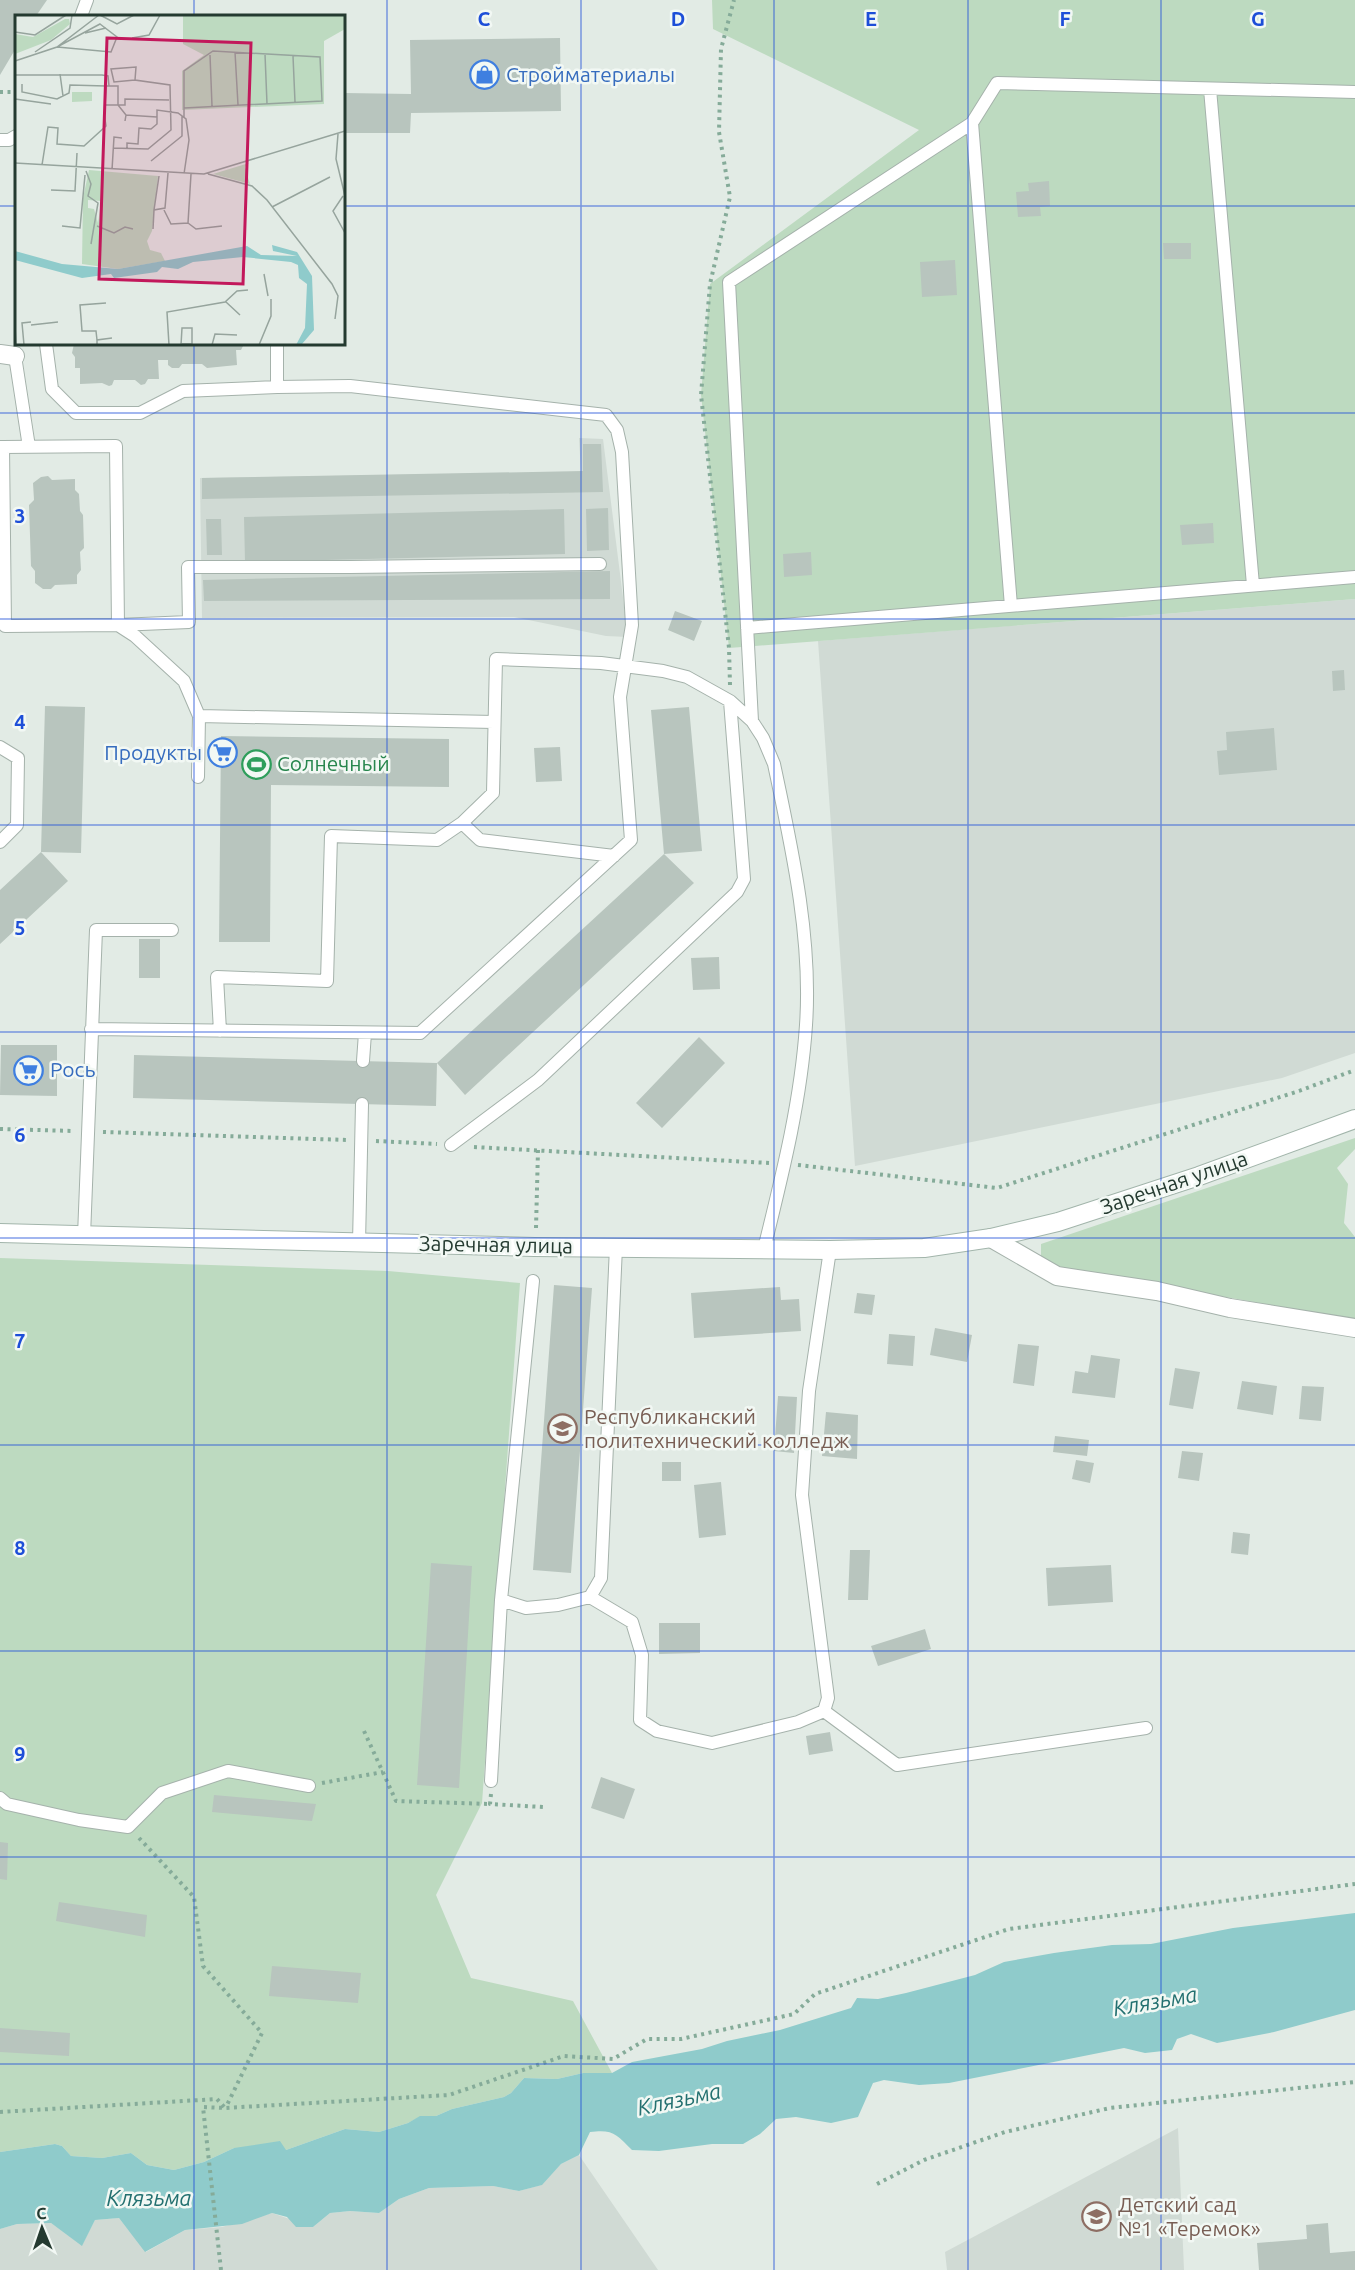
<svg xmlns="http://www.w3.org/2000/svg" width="1355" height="2270" font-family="Ubuntu,sans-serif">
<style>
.built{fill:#d0dad4}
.green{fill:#bddac0}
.water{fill:#8fcbcb}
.building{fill:#b8c5be}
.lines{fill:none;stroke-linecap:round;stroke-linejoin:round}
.lane-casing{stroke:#a5b2ab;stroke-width:14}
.street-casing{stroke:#a5b2ab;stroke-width:20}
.secondary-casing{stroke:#a2b5ab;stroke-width:20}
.path{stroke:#85ab99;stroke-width:4;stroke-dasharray:3 4.5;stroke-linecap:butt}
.lane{stroke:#fff;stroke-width:12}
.street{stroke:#fff;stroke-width:18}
.secondary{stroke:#fff;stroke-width:18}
.grid{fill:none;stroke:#1d4ed8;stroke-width:1.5;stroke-opacity:0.55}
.labels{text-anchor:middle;stroke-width:5;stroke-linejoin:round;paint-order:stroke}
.shop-label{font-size:21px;fill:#366cbe;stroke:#f2f8f4;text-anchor:start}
.leisure-label{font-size:21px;fill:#27864d;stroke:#f2f8f4;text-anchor:start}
.street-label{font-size:21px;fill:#243a30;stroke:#f2f8f4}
.education-label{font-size:21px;fill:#785e54;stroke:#f2f8f4;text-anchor:start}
.water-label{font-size:22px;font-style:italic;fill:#237070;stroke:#f2f8f4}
.inset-road{fill:none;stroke:#96a49d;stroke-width:1.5}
.view{fill:#c2185b;fill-opacity:0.15;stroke:#c2185b;stroke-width:3}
.inset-edge{fill:none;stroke:#243a30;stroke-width:3}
.grid-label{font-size:20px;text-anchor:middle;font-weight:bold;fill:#1d4ed8;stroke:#f2f8f4;stroke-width:5;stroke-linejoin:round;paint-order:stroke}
</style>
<rect width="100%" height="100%" fill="#e2ebe5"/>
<path class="built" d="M579,438L603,439L628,637L606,636L514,617L202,618L200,478L581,472Z
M1355,599V1053L1282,1078L855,1166L818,641Z
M1178,2128L1184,2270H947L945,2252Z
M579,2155L658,2270H0V2229L17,2224L51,2223L82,2245L95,2220L119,2218L146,2252L185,2230L222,2227L272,2213L313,2227L330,2213L350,2211L379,2213L399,2199L429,2188L493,2186L519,2191L541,2185L561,2164Z"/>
<path class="green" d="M712,0H1355V599L729,648L701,395L710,284L919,130L713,29Z
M1355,1138V1149L1337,1168L1348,1184L1344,1223L1355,1237V1320L1058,1267L1041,1256V1244Z
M0,1258L388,1271L520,1283L482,1803L436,1895L471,1978L573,2001L612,2073H583L557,2079L524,2078L511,2093L504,2097L452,2109L436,2116L420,2117L408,2123L379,2132L345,2129L286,2150L234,2148L204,2162L174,2170L147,2165L131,2153L102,2158L71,2156L62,2146L55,2144L0,2152Z"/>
<path class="water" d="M1355,1913V2010L1274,2032L1217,2043L1191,2034L1177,2039L1172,2050L1145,2053L1124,2048L949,2083L919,2085L884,2080L873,2083L858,2117L831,2123L796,2117L776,2119L760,2134L743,2144H712L659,2151L632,2150C616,2134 613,2129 590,2132L579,2155L561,2164L542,2185L519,2191L493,2186L429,2188L399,2199L379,2213L350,2211L330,2213L313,2227H296L287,2217L272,2213L242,2224L185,2230L145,2252L119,2218L95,2220L82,2246L51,2223L17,2224L0,2229V2152L55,2144L62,2146L71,2156L102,2158L131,2153L147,2165L174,2170L204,2162L234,2148L280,2141L286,2150L345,2129L379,2132L408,2123L420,2116H436L452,2109L504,2097L511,2093L524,2078L557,2079L583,2073H612L632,2062L702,2049L727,2041L780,2030L851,2008L857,1998L878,1999L906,1993L975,1975L1004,1962L1054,1953L1112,1945L1151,1944L1233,1928Z"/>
<path class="building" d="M0,0H47L36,16H16V48L0,75Z
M560,38L561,111L411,113L410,133H344V93L411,94L410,40Z
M1049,181L1050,206L1040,207L1041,216L1018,217L1016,192L1029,191L1028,183Z
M1163,243H1191V259H1164Z
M955,260L957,295L922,297L920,262Z
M74,344H244L241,350H236L237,365L207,368L202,364H182L179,368H172L168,365V360H158L159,379H148L145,384L141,385L135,380H114L112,385L109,386L102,383L80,384V368H75V357L72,353Z
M583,444H601L603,492L202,499V478L583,471Z
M48,476L52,480L75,479V490L79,494L80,511L83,515L84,548L80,552L81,570L77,575V584L55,585L51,589H43L35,583V571L31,566L29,505L34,500L33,483L41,477Z
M608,508L609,550L587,551L586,509Z
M564,509L565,554L245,562L244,517Z
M206,519H221L222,555H207Z
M1213,523L1214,543L1182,545L1180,525Z
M811,552L812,575L784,577L783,554Z
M610,571V599L204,601L203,580Z
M675,611L702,621L694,641L668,630Z
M1344,670L1345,690L1333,691L1332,671Z
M45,706L85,707L81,853L41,852Z
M689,707L702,851L664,854L694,883L465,1095L437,1063L436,1106L133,1098L134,1055L437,1063L664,854L651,710Z
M1274,728L1277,770L1219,775L1217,751L1227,750L1226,732Z
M221,736L449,739V787L271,785L270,942H219Z
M560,747L562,781L536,782L534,748Z
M41,852L68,881L0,944V890Z
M139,939H160V978H139Z
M719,957L720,989L693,990L691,958Z
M699,1037L725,1063L662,1128L636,1103Z
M1,1045H57V1096L0,1095Z
M554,1285L592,1288L571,1573L533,1570Z
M780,1287L781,1300L799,1299L801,1331L694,1338L691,1293Z
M857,1293L875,1295L872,1315L854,1313Z
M935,1328L972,1335L967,1362L930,1355Z
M889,1334L915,1336L913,1366L887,1364Z
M1018,1344L1039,1346L1034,1386L1013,1383Z
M1091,1355L1120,1359L1115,1398L1072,1393L1075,1371L1088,1373Z
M1175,1368L1200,1372L1193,1409L1169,1405Z
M1242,1381L1277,1386L1273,1415L1237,1409Z
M1302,1386L1324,1387L1321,1421L1299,1419Z
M778,1396L797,1397L794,1453L774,1451Z
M826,1412L858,1415L857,1459L822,1456Z
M1055,1436L1089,1440L1087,1456L1053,1452Z
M1182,1451L1203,1453L1199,1481L1178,1478Z
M1076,1460L1094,1463L1090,1483L1072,1479Z
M662,1462H681V1481H662Z
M721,1482L726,1535L699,1538L694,1485Z
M1233,1532L1250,1534L1248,1555L1231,1553Z
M850,1550H870L868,1600H848Z
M431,1563L472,1566L459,1788L417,1785Z
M1111,1565L1113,1602L1048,1606L1046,1568Z
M659,1623H700V1653L659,1654Z
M925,1629L931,1649L878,1666L871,1646Z
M830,1732L833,1751L809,1755L806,1736Z
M601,1777L635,1789L624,1819L591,1808Z
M214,1795L316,1804L312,1821L212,1812Z
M0,1842L8,1843L7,1880L0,1879Z
M59,1902L147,1915L145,1937L56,1921Z
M272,1966L361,1973L358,2003L269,1996Z
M0,2028L70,2033L69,2056L0,2052Z
M1328,2223L1330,2253L1355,2251V2270H1259L1257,2243L1307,2239L1306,2225Z"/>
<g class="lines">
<defs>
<path id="lane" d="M81,16L87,0
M1210,89L1253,585
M972,123L1011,606
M0,140H9L16,136
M46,344L52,389L76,413H140L183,391L277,387
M15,356L29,447
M0,447H3L116,446L118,625L5,626L3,447
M747,628L1355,577
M199,716L184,681L135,636L118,625L189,622L188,567H350L600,564
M752,721L729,282L972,123L997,83L1355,92
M0,747L18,758L17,825L0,842
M198,777L199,716L494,722
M462,823L480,840L614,856
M91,1029L420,1033L631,840L620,697L632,625L622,452L617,430L606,415L350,386L277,387V344
M220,1031L217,977L327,981L331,836L437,840L462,823L493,793L496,659L601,663L663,671L687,677L730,701L752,721L763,738L774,764C792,849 812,938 806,1025C801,1101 782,1176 764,1249
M363,1061L365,1033
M451,1145L538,1080L737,892L744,879L730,701
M84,1236L96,930H172
M359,1243L362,1104
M590,1597L632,1622L642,1655L640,1720L657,1731L712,1743L798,1722L824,1711L828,1698L802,1495L809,1391L830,1250
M501,1600L533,1281
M824,1711L897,1765L1146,1728
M491,1781L501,1600L526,1608L558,1605L590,1597L601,1578L616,1247
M0,1798L7,1804L79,1820L128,1827L162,1793L228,1771L309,1786"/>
<path id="street" d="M0,354L15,356
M991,1238L1057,1276L1157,1291L1230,1308L1355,1328"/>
<path id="secondary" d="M0,1233L535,1247L830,1250L924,1248L991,1238L1058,1222L1199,1176L1355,1119"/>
</defs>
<use href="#lane" class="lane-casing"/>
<use href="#street" class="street-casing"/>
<use href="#secondary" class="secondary-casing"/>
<path class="path" d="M0,92H16
M730,685L729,648L701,395L710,284L730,197L719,132L721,49L734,0
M0,1129L74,1131
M103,1132L347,1140
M376,1141L437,1144
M474,1147L769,1163
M798,1165L997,1188L1299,1091L1355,1070
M536,1228L538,1150
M364,1731L396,1801L490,1804
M322,1783L383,1772
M491,1794L490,1804L543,1807
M139,1838L194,1897L203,1966L262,2033L226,2107
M0,2112L217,2099L225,2108
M877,2184L924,2160L1005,2132L1110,2108L1355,2082
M221,2270L203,2107L225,2108L449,2095L564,2056L613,2059L647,2039H681L794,2014L815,1994L1009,1929L1355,1884"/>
<use href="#lane" class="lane"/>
<use href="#street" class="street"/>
<use href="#secondary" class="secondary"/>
</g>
<path class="grid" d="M194,0V16M387,0V2270M581,0V2270M774,0V2270M968,0V2270M1161,0V2270M0,206H16M344,206H1355M194,344V2270M0,413H1355M0,619H1355M0,825H1355M0,1032H1355M0,1238H1355M0,1445H1355M0,1651H1355M0,1857H1355M0,2064H1355"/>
<defs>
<symbol id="shop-ring" viewBox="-11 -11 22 22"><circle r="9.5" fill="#f2f8f4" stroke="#3f7fe0" stroke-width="1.5"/><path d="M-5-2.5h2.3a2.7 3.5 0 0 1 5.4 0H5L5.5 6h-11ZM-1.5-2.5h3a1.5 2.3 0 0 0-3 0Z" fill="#3f7fe0"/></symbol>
<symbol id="supermarket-ring" viewBox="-11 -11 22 22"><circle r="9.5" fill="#f2f8f4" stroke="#3f7fe0" stroke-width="1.5"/><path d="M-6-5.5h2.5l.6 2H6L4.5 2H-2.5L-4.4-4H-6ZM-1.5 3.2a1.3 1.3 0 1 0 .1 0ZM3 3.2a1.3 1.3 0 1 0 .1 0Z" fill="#3f7fe0"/></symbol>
<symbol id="stadium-ring" viewBox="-11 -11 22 22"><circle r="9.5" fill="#f2f8f4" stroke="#2e9e5b" stroke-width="1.5"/><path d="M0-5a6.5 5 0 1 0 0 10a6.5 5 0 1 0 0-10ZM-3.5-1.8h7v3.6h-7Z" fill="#2e9e5b"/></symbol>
<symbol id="university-ring" viewBox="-11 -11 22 22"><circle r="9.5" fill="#f2f8f4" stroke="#8d6e63" stroke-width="1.5"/><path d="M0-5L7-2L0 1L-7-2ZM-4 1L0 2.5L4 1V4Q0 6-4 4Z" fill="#8d6e63"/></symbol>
<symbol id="school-ring" viewBox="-11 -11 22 22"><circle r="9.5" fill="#f2f8f4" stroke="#8d6e63" stroke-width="1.5"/><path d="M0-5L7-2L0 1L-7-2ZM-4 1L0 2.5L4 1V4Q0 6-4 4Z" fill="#8d6e63"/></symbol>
</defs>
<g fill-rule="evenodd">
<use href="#shop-ring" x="468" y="58" width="33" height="33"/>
<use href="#supermarket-ring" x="206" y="736" width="33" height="33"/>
<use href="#stadium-ring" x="240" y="748" width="33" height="33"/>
<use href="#supermarket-ring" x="12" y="1054" width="33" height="33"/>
<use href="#university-ring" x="546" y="1412" width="33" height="33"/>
<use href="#school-ring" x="1080" y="2200" width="33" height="33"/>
</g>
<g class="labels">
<g class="shop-label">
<text x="506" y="82">Стройматериалы</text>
<text x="202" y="760" text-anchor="end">Продукты</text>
<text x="50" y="1077">Рось</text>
</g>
<g class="leisure-label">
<text x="277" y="771">Солнечный</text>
</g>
<g class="street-label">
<text transform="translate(1174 1183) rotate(-19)" y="7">Заречная улица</text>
<text transform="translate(496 1245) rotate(1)" y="7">Заречная улица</text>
</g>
<g class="education-label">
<text x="584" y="1424">Республиканский<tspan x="584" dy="24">политехнический колледж</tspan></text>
<text x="1118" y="2212">Детский сад<tspan x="1118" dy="24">№1 «Теремок»</tspan></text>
</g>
<g class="water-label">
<text transform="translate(1155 2001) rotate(-10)" y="8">Клязьма</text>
<text transform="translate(679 2099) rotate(-12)" y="8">Клязьма</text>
<text x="149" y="2206">Клязьма</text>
</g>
</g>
<g transform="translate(15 15)">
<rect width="330" height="330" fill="#e2ebe5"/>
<path d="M168,0H330V14L309,26V89L167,95V56L189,40L168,29ZM50,4H54L55,9L36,25L0,39V19L18,22ZM57,77H77V86L57,87ZM234,148L230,152L235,169L198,159ZM74,155L143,161L137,216L132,226L135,235L146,238L150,246L103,254L67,249L68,183ZM73,185L86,186L83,208L79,194L73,193Z" fill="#bddac0" fill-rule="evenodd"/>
<path d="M257,230L282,237L297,261L299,315L287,329L299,330H281L290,313L292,269L284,263L283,250L276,247L228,242L178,247L163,254L147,252L142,257L99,263L96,259L67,263L0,245V236L47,249L103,254L232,231L246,240L282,241L258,236Z" fill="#8fcbcb"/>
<path class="inset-road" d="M85,0L102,9L119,0M85,9L102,22L96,37L42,32ZM0,17L20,20L51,0M70,18L91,13M117,23L134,20L145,0M20,37L55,13L57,0M220,37L223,90M250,39L252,89M195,40L197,91M278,41L280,87M0,46L42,32L84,0M45,59L48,81M0,60H87L93,61L94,71M7,69V77L42,84L54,78L55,70L91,71H103V90H90L91,71M0,84L36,89M169,93L307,86L305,42L198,36L169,56V102M111,100L103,90H110V84L154,85M110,106L111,100L142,102M323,119L321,144L330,181M98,133L133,134L156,115L155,70L120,65L121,52L96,54L99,67L120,65M112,133V128L123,129L124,113L136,114L142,109V95L163,98L171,104L174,125L169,159M136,146L167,121V101M0,148L189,159L330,116M27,150L33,112L43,113L42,129L69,131L91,111L89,98M97,155L99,122L107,123M71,156L76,169L73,181L83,188L76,229M193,159L237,171L252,185L317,269L323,281L320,304M36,175L60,176L62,138M328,181L318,196L330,218M257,192L315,162M139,195L144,161M149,195L156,209L173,208L176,159M173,208L181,214L207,211M47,211L65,213L70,160M82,211L99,218L110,212L118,214M138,214L139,195L150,193L153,158M249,259L253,281M211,287L225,300M16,310L43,307M0,311L1,330M82,325L81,316H67L65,290L91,288M9,330L7,308L16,307M82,330V325L97,323M154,330L152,297L210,287L222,276L233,275M166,330L167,313H177V329H167M197,330L200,319L222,320M244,330L256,301V284"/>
<path class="view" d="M92,23L236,28L228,269L84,264Z"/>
<rect width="330" height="330" class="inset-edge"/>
</g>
<g class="grid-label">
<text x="484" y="26">C</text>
<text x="678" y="26">D</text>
<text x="871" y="26">E</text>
<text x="1065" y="26">F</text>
<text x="1258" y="26">G</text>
<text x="20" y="523">3</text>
<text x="20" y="729">4</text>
<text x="20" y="935">5</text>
<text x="20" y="1142">6</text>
<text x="20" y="1348">7</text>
<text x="20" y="1555">8</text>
<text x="20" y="1761">9</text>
</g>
<g transform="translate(42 2228) rotate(358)" stroke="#f2f8f4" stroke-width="4.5" paint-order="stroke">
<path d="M0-4.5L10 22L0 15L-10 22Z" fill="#243a30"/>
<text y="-9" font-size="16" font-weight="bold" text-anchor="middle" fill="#243a30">С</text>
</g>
</svg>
